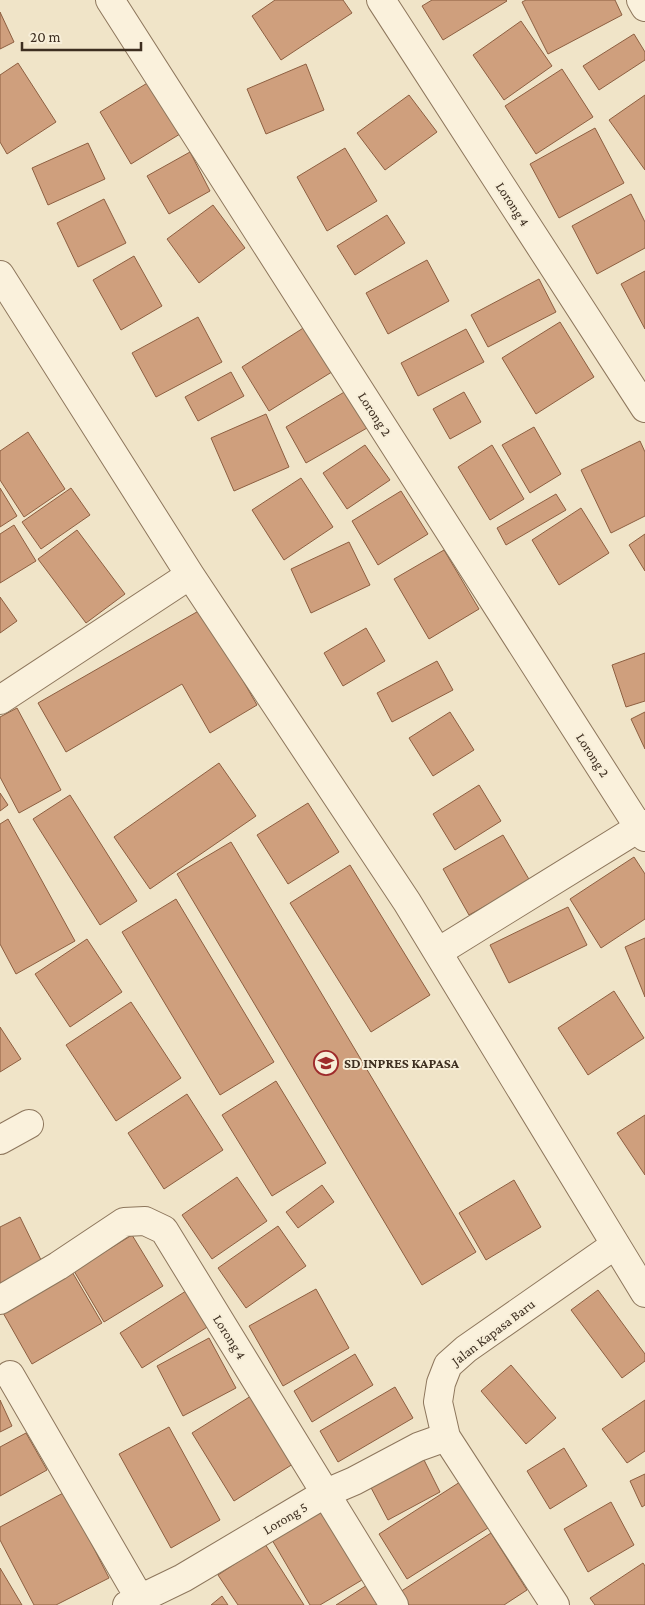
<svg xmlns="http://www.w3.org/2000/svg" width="645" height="1605" font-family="'Crimson Pro',serif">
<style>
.building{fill:#cf9f7d;stroke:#8d5f41}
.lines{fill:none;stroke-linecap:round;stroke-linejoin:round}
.minor-casing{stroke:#8d765c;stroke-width:30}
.minor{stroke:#faf1dc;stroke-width:28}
.labels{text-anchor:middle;stroke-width:4;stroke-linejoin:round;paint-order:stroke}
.street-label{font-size:14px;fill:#3d2e20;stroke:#f7eed8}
.poi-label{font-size:14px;font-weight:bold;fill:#3d2e20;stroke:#f7eed8;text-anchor:start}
</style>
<rect width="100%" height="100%" fill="#f0e4c8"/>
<path class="building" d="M275,0H343L352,13L281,60L252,16Z
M432,0H506L507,1L443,40L422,6Z
M526,0H615L622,15L548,54L522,2Z
M0,12L14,42L0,49Z
M521,21L552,66L504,100L473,55Z
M634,34L645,52V60L599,90L583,66Z
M18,63L56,122L7,154L0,142V75Z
M306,64L324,110L266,134L247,89Z
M562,69L593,117L536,154L505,106Z
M149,82L180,134L131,164L100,112Z
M409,95L437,132L385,170L357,133Z
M645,95V170L609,120Z
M595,128L624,183L559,218L530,164Z
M88,143L105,179L48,205L32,168Z
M345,148L377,201L327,231L297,177Z
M190,152L210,191L169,214L147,176Z
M631,194L645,222V248L597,274L572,226Z
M104,199L126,243L78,267L57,223Z
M213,205L245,248L199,283L167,239Z
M387,215L405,243L355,275L337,246Z
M134,256L162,306L121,330L93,280Z
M427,260L449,301L388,334L366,293Z
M645,271V329L621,284Z
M539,279L556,312L488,347L471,315Z
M198,317L222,362L156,397L132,353Z
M560,322L594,377L536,414L502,358Z
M308,325L335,370L269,411L242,367Z
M466,329L484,362L418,396L401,363Z
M231,372L244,396L198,421L185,397Z
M346,391L367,428L306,463L286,427Z
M464,392L481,422L450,439L433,409Z
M266,414L289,467L234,491L211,438Z
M534,427L561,474L530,493L502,445Z
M28,432L65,489L24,517L0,480V451Z
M640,441L645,452V516L611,533L581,470Z
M365,445L390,480L347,509L323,473Z
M492,445L524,499L490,520L458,467Z
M301,478L333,527L284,560L252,510Z
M0,488L17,516L0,527Z
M71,488L90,515L41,549L22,522Z
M401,491L428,534L378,565L352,521Z
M556,494L566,510L506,545L497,528Z
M581,508L609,553L559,585L532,540Z
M14,525L36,561L0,583V534Z
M77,530L125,594L86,623L38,559Z
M645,534V571L629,545Z
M349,542L370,585L311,613L291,569Z
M444,550L479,609L429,639L394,579Z
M0,597L17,621L0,633Z
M202,609L257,705L210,733L182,684L66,752L38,703Z
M366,628L385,661L343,686L324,653Z
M645,653V701L626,707L612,665Z
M437,661L453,690L392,722L377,693Z
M17,708L61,790L19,813L0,777V717Z
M450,712L474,750L433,776L409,738Z
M645,712V749L631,719Z
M219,763L256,816L150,889L114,837Z
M479,785L501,821L455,850L433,814Z
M0,793L8,805L0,811Z
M70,795L137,901L100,925L33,819Z
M308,803L339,852L288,884L257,835Z
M8,819L75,941L16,974L0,944V824Z
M503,835L530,881L469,915L443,869Z
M231,842L476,1252L422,1285L177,874Z
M634,857L645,874V919L601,948L570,899Z
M350,865L430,995L371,1032L290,903Z
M176,899L274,1062L220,1095L122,932Z
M568,907L587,945L509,983L490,945Z
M645,938V997L625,947Z
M87,939L122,992L70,1027L35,974Z
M614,991L644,1038L588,1075L558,1028Z
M131,1002L181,1078L116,1121L66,1045Z
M0,1027L21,1059L0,1072Z
M276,1081L326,1163L272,1196L222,1115Z
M187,1094L223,1150L164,1189L128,1133Z
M645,1115V1175L617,1133Z
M237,1177L267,1221L212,1259L182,1215Z
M514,1180L541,1227L486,1260L459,1213Z
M322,1185L334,1202L298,1228L286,1212Z
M20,1217L43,1264L0,1285V1227Z
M278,1226L306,1266L246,1308L218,1268Z
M132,1235L163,1286L104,1322L74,1271Z
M71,1270L102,1323L32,1364L2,1311Z
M316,1289L349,1348L283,1386L249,1326Z
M598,1290L645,1354V1361L622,1378L571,1310Z
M186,1291L209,1326L142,1368L120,1333Z
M209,1338L236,1388L183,1416L157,1366Z
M355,1354L373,1385L312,1422L294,1391Z
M511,1365L556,1418L526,1444L481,1391Z
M395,1387L413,1418L338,1462L320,1431Z
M251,1396L293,1464L234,1501L192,1433Z
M0,1400L12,1426L0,1432Z
M645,1400V1451L627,1463L602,1429Z
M169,1427L220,1520L171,1548L119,1454Z
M26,1433L47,1470L0,1496V1447Z
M564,1448L587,1486L550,1509L527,1471Z
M421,1454L440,1492L388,1520L368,1482Z
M645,1474V1505L642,1507L630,1481Z
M460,1482L488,1528L407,1579L379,1534Z
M65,1492L109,1578L56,1605H34L0,1540V1527Z
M323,1501L367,1577L320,1605H310L268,1533Z
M611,1502L634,1545L588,1572L564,1529Z
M491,1533L527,1590L504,1605H409L400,1592Z
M265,1544L304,1605H238L218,1575Z
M643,1563L645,1566V1605H595L590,1598Z
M0,1568L22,1605H0Z
M375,1580L390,1605H336Z
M222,1596L228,1605H211Z"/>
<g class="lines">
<defs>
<path id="minor" d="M110,0L645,837
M381,0L645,408
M641,0L645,7
M0,275L190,575L407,902L645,1293
M0,700L190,575
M438,952L645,824
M0,1140L29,1124
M0,1300L58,1266L124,1222L145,1221L164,1230L394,1605
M10,1375L140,1599
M127,1605L183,1578L326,1493L354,1481L418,1447L446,1437
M555,1605L446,1437L438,1402L441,1383L448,1365L466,1349L615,1245"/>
</defs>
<use href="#minor" class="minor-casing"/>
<use href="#minor" class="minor"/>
</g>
<defs>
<symbol id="school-ring" viewBox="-11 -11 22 22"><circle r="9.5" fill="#f7eed8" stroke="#9e2a2b" stroke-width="1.5"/><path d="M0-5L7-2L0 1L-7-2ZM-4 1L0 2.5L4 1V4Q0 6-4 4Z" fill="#9e2a2b"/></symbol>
</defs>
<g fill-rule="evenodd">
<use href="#school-ring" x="312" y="1049" width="28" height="28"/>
</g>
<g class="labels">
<g class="street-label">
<text transform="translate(513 204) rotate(57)" y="5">Lorong 4</text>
<text transform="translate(375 414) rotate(57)" y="5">Lorong 2</text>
<text transform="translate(593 755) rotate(57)" y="5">Lorong 2</text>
<text transform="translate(493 1332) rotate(-37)" y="5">Jalan Kapasa Baru</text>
<text transform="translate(230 1337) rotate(58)" y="5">Lorong 4</text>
<text transform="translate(285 1518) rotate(-31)" y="5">Lorong 5</text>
</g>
<g class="poi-label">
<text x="344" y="1068">SD INPRES KAPASA</text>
</g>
</g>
<path d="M22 42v8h119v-8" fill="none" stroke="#3d2e20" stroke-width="2.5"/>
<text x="30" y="42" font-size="15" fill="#3d2e20" stroke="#f7eed8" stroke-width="4" paint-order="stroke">20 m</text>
</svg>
